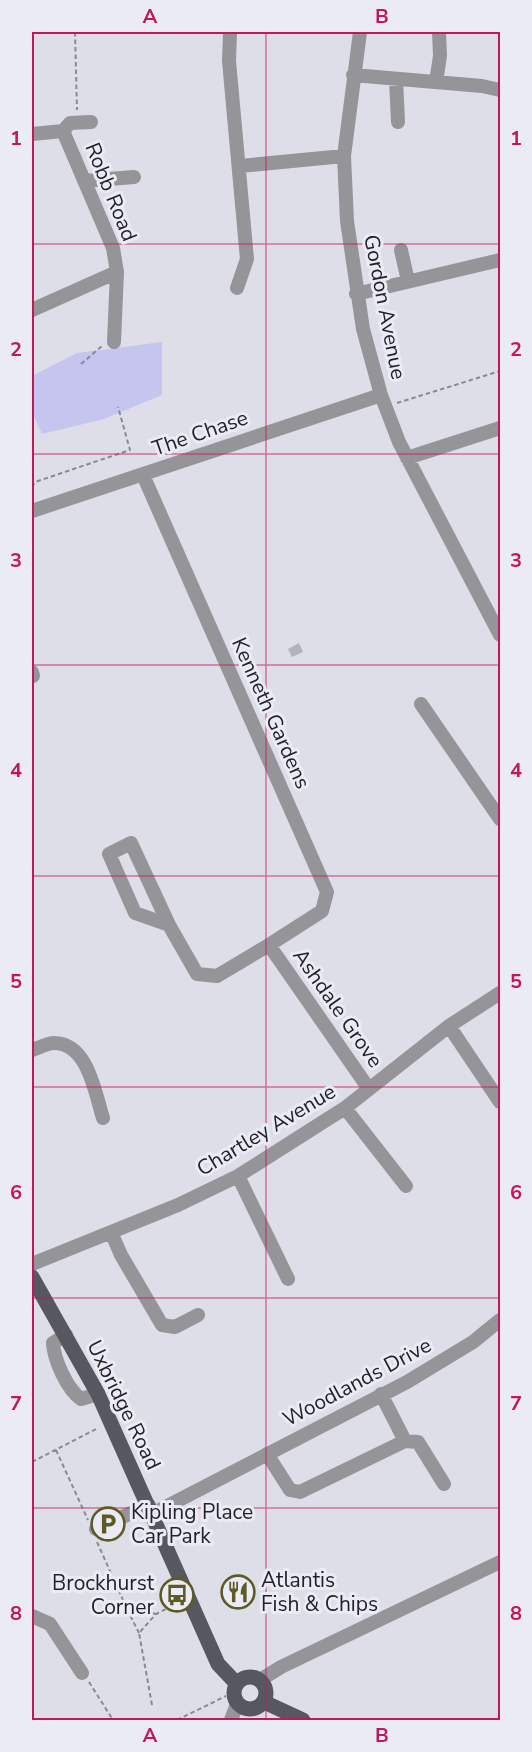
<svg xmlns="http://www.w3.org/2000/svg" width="532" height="1752" font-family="'Nunito Sans',sans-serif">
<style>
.green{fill:#c5c5f0}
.building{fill:#b3b3bd}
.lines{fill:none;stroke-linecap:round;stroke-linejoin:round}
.path{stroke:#8a8a91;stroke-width:2;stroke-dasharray:4.5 3;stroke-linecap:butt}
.minor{stroke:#949499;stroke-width:14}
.major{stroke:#57585f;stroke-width:15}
.grid{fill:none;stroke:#c2185b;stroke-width:1.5;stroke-opacity:0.55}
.labels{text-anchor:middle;stroke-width:6;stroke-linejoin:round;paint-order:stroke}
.street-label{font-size:21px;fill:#232327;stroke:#ebebf5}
.poi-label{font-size:21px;fill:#232327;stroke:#ebebf5;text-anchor:start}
.neatline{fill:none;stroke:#c2185b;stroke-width:2}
.grid-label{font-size:20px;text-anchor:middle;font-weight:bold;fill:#c2185b}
</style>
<rect width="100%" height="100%" fill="#dddee8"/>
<path class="green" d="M162,342V395L104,419L42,434L32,412V376L77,353Z"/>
<path class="building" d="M299,643L303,652L292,657L288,649Z"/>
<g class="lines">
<path class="path" d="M75,32L77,110
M81,364L102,346
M397,403L500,371
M32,487L35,482L130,450L118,407
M56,1450L88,1520
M32,1462L98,1428
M97,1542L127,1609L156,1614
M127,1609L139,1633
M89,1682L113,1720
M152,1705L139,1633L156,1614L178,1603
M177,1720L226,1696"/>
<path class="minor" d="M230,32L229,61L247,259L237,288
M360,32L344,156L347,221L363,329L381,395L399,442L500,635
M353,75L482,86L500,90
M396,79L398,122
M436,82L440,56L439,32
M63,131L113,248L117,272L114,342
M63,131L70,123L91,122
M32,134L63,131
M240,166L344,156
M84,181L134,177
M401,250L408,281
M356,294L500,260
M32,310L117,272
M407,458L500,428
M143,475L327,892L322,911L269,945
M32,511L381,395
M32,672L33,676
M421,704L500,819
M169,925L135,913L109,854L131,843L169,925L197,974L217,976L269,945L369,1089
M449,1026L500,1102
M32,1050C38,1048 48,1043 54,1043C88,1043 95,1093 103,1118
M345,1108L406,1186
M238,1176L288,1279
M111,1232L121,1255L162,1325L175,1327L198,1315
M32,1264L178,1205L238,1176L345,1108L449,1026L500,993
M66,1335L53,1343C54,1360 67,1389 81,1399L98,1394
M381,1394L405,1441
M267,1454L290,1490L300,1492L405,1441L418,1442L444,1484
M152,1514L407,1382L473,1342L500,1320
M96,1529L149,1505
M32,1616L50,1624L82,1673
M260,1680L281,1667L500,1562
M231,1720L237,1704"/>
<path class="major" d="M32,1277L98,1394L218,1664L236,1683
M234 1693a16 16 0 1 1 32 0a16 16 0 1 1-32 0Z
M264,1702L303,1720"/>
</g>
<path class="grid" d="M266,32V1720M32,244H500M32,454H500M32,665H500M32,876H500M32,1087H500M32,1298H500M32,1508H500"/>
<defs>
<symbol id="parking-ring" viewBox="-11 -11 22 22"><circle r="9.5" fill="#ebebf5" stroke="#5e5a26" stroke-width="1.5"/><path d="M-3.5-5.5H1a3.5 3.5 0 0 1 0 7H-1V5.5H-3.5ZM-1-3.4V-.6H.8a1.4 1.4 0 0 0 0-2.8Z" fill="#5e5a26"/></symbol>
<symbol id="restaurant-ring" viewBox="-11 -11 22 22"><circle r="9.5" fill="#ebebf5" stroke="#5e5a26" stroke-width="1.5"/><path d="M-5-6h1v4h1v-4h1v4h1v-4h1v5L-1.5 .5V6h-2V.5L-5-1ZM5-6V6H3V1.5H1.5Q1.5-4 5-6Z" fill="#5e5a26"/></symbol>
<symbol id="bus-ring" viewBox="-11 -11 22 22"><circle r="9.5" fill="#ebebf5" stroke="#5e5a26" stroke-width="1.5"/><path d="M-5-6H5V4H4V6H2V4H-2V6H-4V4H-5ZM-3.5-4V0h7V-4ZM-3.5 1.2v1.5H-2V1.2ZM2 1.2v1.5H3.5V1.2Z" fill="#5e5a26"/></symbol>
</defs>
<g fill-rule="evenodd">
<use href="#parking-ring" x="89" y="1505" width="38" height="38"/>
<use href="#restaurant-ring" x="219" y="1573" width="38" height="38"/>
<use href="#bus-ring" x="158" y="1576" width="38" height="38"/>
</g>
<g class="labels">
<g class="street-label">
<text transform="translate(111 192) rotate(68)" y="7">Robb Road</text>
<text transform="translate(385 307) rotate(79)" y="7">Gordon Avenue</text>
<text transform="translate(200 433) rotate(-19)" y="7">The Chase</text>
<text transform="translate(271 713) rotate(66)" y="7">Kenneth Gardens</text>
<text transform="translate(338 1008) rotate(55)" y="7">Ashdale Grove</text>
<text transform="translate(266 1130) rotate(-31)" y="7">Chartley Avenue</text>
<text transform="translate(357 1382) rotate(-28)" y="7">Woodlands Drive</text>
<text transform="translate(124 1405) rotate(64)" y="7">Uxbridge Road</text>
</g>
<g class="poi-label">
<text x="131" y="1519">Kipling Place<tspan x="131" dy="24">Car Park</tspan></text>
<text x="261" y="1587">Atlantis<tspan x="261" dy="24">Fish &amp; Chips</tspan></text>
<text x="154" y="1590" text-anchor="end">Brockhurst<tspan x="154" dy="24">Corner</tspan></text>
</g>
</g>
<rect width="532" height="1752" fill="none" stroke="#ebebf5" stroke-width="66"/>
<rect x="33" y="33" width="466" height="1686" class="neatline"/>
<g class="grid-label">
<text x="150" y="23">A</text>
<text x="382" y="23">B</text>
<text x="16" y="145">1</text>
<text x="516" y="145">1</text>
<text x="16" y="356">2</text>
<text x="516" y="356">2</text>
<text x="16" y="567">3</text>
<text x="516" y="567">3</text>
<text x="16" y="777">4</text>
<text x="516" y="777">4</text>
<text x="16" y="988">5</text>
<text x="516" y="988">5</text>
<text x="16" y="1199">6</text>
<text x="516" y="1199">6</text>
<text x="16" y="1410">7</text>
<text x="516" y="1410">7</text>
<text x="16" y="1620">8</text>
<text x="516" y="1620">8</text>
<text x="150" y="1742">A</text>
<text x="382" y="1742">B</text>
</g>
</svg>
